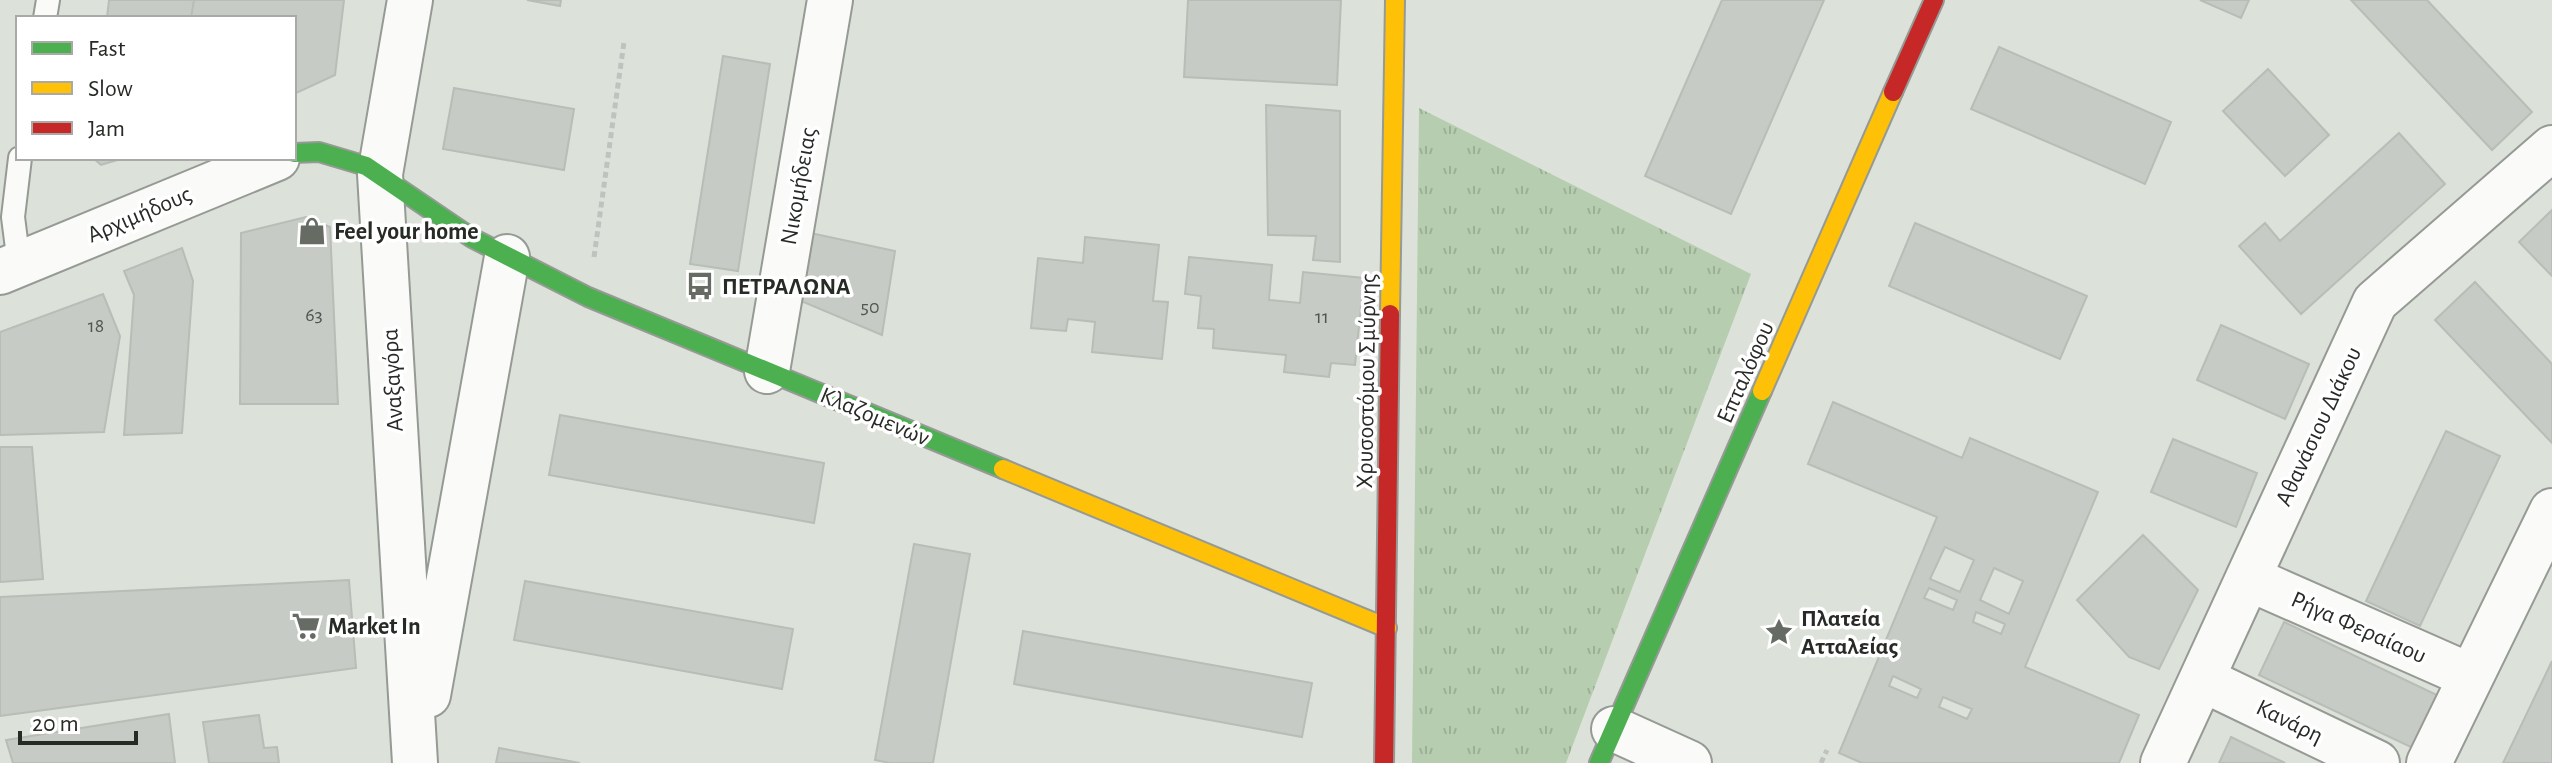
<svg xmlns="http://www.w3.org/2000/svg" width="2552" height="763" font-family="'Alegreya Sans',sans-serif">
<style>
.park{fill:url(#park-tufts)}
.building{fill:#c6cbc5;stroke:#b8bdb6;stroke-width:2;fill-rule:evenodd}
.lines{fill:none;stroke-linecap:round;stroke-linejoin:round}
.lane-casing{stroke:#969a95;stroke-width:26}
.street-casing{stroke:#969a95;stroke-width:48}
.fast-casing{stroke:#969a95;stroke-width:22}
.slow-casing{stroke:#969a95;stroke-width:22}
.jam-casing{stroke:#969a95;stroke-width:22}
.path{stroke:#c0c2bf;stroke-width:5;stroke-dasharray:6 4;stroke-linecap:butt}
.lane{stroke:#fafbf9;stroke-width:22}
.street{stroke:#fafbf9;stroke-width:44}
.fast{stroke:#4caf50;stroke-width:18}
.slow{stroke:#ffc107;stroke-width:18}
.jam{stroke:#c62828;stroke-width:18}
.labels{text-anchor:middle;stroke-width:7;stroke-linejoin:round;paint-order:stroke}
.number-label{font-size:20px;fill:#50554f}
.street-label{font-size:24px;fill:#272b25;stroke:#fff}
.poi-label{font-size:24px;font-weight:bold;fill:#272b25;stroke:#fff;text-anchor:start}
</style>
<defs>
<pattern id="park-tufts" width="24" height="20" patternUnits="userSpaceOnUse" patternTransform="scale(2)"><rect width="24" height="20" fill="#b6cdaf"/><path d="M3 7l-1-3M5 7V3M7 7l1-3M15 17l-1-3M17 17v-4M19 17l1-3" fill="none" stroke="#9cb096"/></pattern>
</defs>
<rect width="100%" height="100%" fill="#dce2da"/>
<path class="park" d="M1419,108L1751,274L1566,763H1412Z"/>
<path class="building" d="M109,0H194L191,18H107Z
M194,0H344L335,75L294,94V18H191Z
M527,0H561L560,6Z
M1188,0H1341L1337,85L1184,77Z
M1722,0H1824L1731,214L1645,176Z
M2200,0H2249L2241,18Z
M2351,0H2427L2532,112L2492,150Z
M1999,47L2171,122L2145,184L1971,109Z
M723,56L770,64L738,271L690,264Z
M2268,69L2329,135L2285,176L2223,111Z
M454,88L574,109L564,170L443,149Z
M1266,105L1340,111V262L1313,260L1316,236L1268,235Z
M2399,133L2445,184L2301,314L2239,246L2265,223L2280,241Z
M93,158H124L101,165Z
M2552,210V276L2519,242Z
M306,217L330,227L338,404H240L241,233Z
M1915,223L2087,296L2060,359L1889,286Z
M801,231L895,251L882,335L789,296Z
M1085,237L1159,245L1153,301L1168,302L1162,359L1092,352L1095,322L1068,319L1066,331L1031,328L1038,258L1083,263Z
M182,248L193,281L182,433L124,435L134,295L124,271Z
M1189,257L1272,265L1269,300L1300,303L1303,272L1364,278L1355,365L1331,363L1329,377L1284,372L1286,355L1213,348L1214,329L1198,328L1201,296L1185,294Z
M2475,282L2552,364V443L2435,320Z
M103,294L120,336L104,432L0,435V332Z
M2221,325L2309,364L2285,419L2197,380Z
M1833,402L1962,458L1970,438L2098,492L2025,667L2139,715L2119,763H1862L1839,753L1937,517L1808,464ZM1945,547L1974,560L1960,592L1930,579ZM1994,568L2023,581L2009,614L1980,600ZM1929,588L1957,600L1953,610L1924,598ZM1976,612L2005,624L2001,634L1973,622ZM1893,676L1921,689L1917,698L1889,686ZM1943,697L1972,709L1967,719L1939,707Z
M560,415L824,463L814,523L549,475Z
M2446,431L2500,456L2420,626L2366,601Z
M2173,439L2257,473L2236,527L2151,492Z
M0,447H32L43,579L0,582Z
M2143,535L2198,590L2159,669L2129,657L2077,600Z
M914,544L970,554L933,763H890L875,760Z
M349,580L356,668L0,716V597Z
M525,581L793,629L782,689L514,640Z
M2284,622L2441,697L2417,750L2259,675Z
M1023,631L1312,683L1302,737L1014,684Z
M2552,661V763H2503Z
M169,714L175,763H13L6,740Z
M259,715L264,748L277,747L279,763H209L203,722Z
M2231,737L2285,763H2219Z
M499,748L580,763H496Z"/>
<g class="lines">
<defs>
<path id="lane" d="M45,18L48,0
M19,264L13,217L20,158"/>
<path id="street" d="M410,0L380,174L415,763
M0,272L277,158
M767,371L830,0
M2248,578L2470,676
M2202,679L2377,763
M428,695L507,257
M1614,729L1689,763
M2163,763L2375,302L2552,148
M2429,763L2552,511"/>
<path id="fast" d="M294,153L319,152L366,166L472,238L588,297L1003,469
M1599,763L1762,391"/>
<path id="slow" d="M1390,314L1395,0
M1762,391L1893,92
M1003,469L1387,628"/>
<path id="jam" d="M1893,92L1934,0
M1384,763L1390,314"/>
</defs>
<use href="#lane" class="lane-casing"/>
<use href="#street" class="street-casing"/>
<use href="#fast" class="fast-casing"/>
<use href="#slow" class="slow-casing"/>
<use href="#jam" class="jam-casing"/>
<path class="path" d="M594,257L624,42
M1821,763L1827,750"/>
<use href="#lane" class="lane"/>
<use href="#street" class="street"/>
<use href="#fast" class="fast"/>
<use href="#slow" class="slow"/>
<use href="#jam" class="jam"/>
</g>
<defs>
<symbol id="shop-bare" viewBox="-9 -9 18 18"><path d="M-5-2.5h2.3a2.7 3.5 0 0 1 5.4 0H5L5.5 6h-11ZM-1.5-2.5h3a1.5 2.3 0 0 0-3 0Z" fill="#666b64" stroke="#fff" stroke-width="2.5" paint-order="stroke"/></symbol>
<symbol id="bus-bare" viewBox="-9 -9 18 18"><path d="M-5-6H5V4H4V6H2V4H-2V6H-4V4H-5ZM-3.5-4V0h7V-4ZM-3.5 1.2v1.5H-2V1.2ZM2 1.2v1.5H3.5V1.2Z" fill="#666b64" stroke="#fff" stroke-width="2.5" paint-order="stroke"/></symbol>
<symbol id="supermarket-bare" viewBox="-9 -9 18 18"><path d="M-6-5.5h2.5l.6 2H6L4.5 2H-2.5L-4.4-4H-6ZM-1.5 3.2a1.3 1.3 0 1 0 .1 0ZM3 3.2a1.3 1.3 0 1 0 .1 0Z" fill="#666b64" stroke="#fff" stroke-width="2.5" paint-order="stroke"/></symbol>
<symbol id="sight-bare" viewBox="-9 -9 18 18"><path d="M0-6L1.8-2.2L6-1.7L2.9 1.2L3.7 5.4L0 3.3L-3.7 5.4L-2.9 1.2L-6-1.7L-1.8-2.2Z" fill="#666b64" stroke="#fff" stroke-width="2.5" paint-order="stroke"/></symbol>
</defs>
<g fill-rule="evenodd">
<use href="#shop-bare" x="292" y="211" width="40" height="40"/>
<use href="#bus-bare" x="680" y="266" width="40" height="40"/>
<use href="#supermarket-bare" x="286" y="606" width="40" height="40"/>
<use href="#sight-bare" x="1759" y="612" width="40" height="40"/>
</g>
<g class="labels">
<g class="number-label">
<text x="870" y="313">50</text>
<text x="314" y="321">63</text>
<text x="1322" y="323">11</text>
<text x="96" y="332">18</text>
</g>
<g class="street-label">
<text transform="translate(798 186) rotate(-80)" y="8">Νικομήδειας</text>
<text transform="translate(139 214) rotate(-23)" y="8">Αρχιμήδους</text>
<text transform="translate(1745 372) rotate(-66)" y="8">Επταλόφου</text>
<text transform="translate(392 380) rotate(-93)" y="8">Αναξαγόρα</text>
<text transform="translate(1366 381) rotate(-89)" y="8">Χρυσοστόμου Σμύρνης</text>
<text transform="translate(875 416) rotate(23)" y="8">Κλαζομενών</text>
<text transform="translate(2318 426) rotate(-65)" y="8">Αθανάσιου Διάκου</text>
<text transform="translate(2359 627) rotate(24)" y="8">Ρήγα Φεραίαου</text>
<text transform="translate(2290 721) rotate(26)" y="8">Κανάρη</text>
</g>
<g class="poi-label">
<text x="334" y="239">Feel your home</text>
<text x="722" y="294">ΠΕΤΡΑΛΩΝΑ</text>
<text x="1801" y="626">Πλατεία<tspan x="1801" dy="28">Ατταλείας</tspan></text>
<text x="328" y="634">Market In</text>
</g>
</g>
<rect x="16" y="16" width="280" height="144" fill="#ffffff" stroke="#a9aaa8" stroke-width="2"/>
<rect x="32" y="42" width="40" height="12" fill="#4caf50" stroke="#a9aaa8" stroke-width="2"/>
<text x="88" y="56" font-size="24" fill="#272b25">Fast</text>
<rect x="32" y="82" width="40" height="12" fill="#ffc107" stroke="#a9aaa8" stroke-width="2"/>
<text x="88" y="96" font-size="24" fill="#272b25">Slow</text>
<rect x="32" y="122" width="40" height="12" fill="#c62828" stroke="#a9aaa8" stroke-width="2"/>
<text x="88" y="136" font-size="24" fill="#272b25">Jam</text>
<path d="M20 731v12h116v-12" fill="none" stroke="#272b25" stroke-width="4"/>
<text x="32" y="731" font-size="24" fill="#272b25" stroke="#ffffff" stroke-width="6" paint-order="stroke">20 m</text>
</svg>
